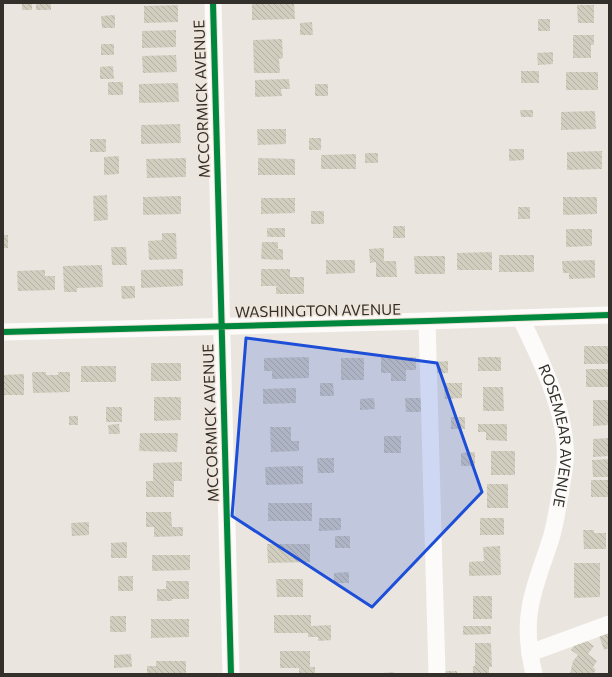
<svg xmlns="http://www.w3.org/2000/svg" width="612" height="677" font-family="Commissioner,sans-serif">
<style>
.building{fill:url(#building-back-hatch)}
.lines{fill:none;stroke-linecap:round;stroke-linejoin:round}
.minor{stroke:#fcfbfa;stroke-width:17}
.cycleway-casing{stroke:#efe5da;stroke-width:8}
.cycleway{stroke:#00873e;stroke-width:6}
.marked{fill:#1d4ed8;fill-opacity:0.2;stroke:#1d4ed8;stroke-width:3;stroke-linejoin:round}
.labels{text-anchor:middle;stroke-width:3;stroke-linejoin:round;paint-order:stroke}
.street-label{font-size:15px;fill:#332f2b;stroke:#efe5da}
</style>
<defs>
<pattern id="building-back-hatch" width="6" height="6" patternUnits="userSpaceOnUse"><rect width="6" height="6" fill="#d2cebf"/><path d="M-1 5l2 2M0 0l6 6M5-1l2 2" fill="none" stroke="#b5b1a4"/></pattern>
</defs>
<rect width="100%" height="100%" fill="#eae5df"/>
<path class="building" d="M22,3H32V10H22Z
M36,3H51V10H36Z
M252,3H294L295,19L252,20Z
M178,5V22L144,23V6Z
M577,5H594V23H578Z
M115,15V28H102L101,16Z
M538,19H550V31H538Z
M312,22L313,35H300V23Z
M176,30V47L142,48V31Z
M573,35H594V45H591V58H573Z
M282,39L283,58L279,59L280,73H254L253,40Z
M101,44H114V55H101Z
M553,52V64L538,65L537,53Z
M176,55L177,72L143,73L142,56Z
M113,66L114,79H100V67Z
M521,71H539V83H521Z
M566,72H598V90H566Z
M289,79L290,89H281L282,96L255,97V80Z
M108,82H123V95H108Z
M178,83L179,102L139,103V84Z
M315,84H328V96H315Z
M520,110H533V117H521Z
M595,111L596,129L561,130V112Z
M180,124L181,143L141,144V125Z
M257,129H286V144L258,145Z
M309,138H321V150H309Z
M90,139H106V152H90Z
M509,149H524V160L509,161Z
M602,151V169L567,170V152Z
M365,153H378V163H365Z
M356,154V169H321V155Z
M119,156V174L104,175V157Z
M186,158V177L147,178L146,159Z
M258,158L295,159V175H258Z
M107,195L108,220L94,221L93,196Z
M181,196V214L143,215V197Z
M563,197H597V214L563,215Z
M261,198H295V213L261,214Z
M518,207H530V219H518Z
M311,211H324V224H311Z
M393,226H405V238H393Z
M267,228H285V237H267Z
M566,229H592V246L566,247Z
M162,233H176L177,259L149,260L148,241L162,240Z
M3,235H8V248H3Z
M262,242H278V249H283V260L261,259Z
M111,247H126L127,265H112Z
M384,248V261H396L397,277H376V262L370,263L369,249Z
M492,252V270H457V253Z
M499,255H534V272H499Z
M414,256H445V274H415Z
M326,260H355V273L326,274Z
M595,260V278L569,279V273H563L562,261Z
M102,265L103,287L77,288V292H64L63,266Z
M183,269V286L141,288V270Z
M261,269H290V277H304V294H276V286H261Z
M45,270V276H55V290L18,291L17,271Z
M121,286H135V298L122,299Z
M584,346H609V364H584Z
M309,357V378L272,379V371H264V358Z
M381,357H416V370H406V381H391V373H381Z
M478,357H501V371H478Z
M341,358H364V380H341Z
M448,361V373H435V362Z
M151,363H181V381H151Z
M81,366H116V382H81Z
M586,369H609V387H586Z
M32,372H46V375H58V372H70V392L33,393Z
M24,374V395H3V375Z
M320,383H333L334,396H320Z
M444,383H462V398L445,399Z
M483,387H503L504,411H483Z
M296,388V403L263,404V389Z
M154,397H181V420L154,421Z
M374,398L375,409L360,410V399Z
M405,398H421V412H406Z
M593,400H609V425L593,426Z
M106,407H122V422H106Z
M69,416H78V425H69Z
M451,417H465V429H451Z
M119,424L120,434H109L108,425Z
M478,424H507V441L486,440V432H478Z
M270,427H291V441H299V451L271,452Z
M140,433H178L177,452L139,451Z
M384,436H401V453H384Z
M609,438V456L593,457V439Z
M491,451H515V475H491Z
M475,452V466H461V453Z
M317,458H334V473H318Z
M609,459V477H593L592,460Z
M182,462V481H174V497H146V481H153V463Z
M303,466V484L266,485L265,467Z
M591,480H609V497H591Z
M487,484H508V508H487Z
M268,503H312V521H268Z
M146,512H171L172,527H183V536L154,537V527H146Z
M319,518H341V530L319,531Z
M480,518H504V535H480Z
M89,522V535L72,536L71,523Z
M583,530H594V533H606V549H584Z
M335,536H350V548H335Z
M127,542V558H111V543Z
M267,544H310V562L268,563Z
M500,546L501,575L469,576V562L484,561L483,547Z
M152,555H190V570L152,571Z
M574,563H600V597L574,598Z
M349,572V583H334V573Z
M118,576H133V591H118Z
M276,579H303V597H277Z
M166,581H189V599H172V601H157V589H166Z
M473,596H492V619H473Z
M274,615H311V626L331,625V640L318,641V637H308V633H274Z
M110,616H126V632H110Z
M151,619H189V637L151,638Z
M463,626H491V634L463,635Z
M609,632V648L604,650L599,636Z
M581,637L594,646L588,654L597,661L593,667L596,670L593,674H570L573,661L578,655L571,650Z
M475,643H491L492,667H489V674H473V666H475Z
M280,651H310V667H315V674H299V668H280Z
M131,654L132,667L114,668V655Z
M156,661H186V674H147V666H156Z
M442,671H457V674H442Z
M394,672V674H382V673Z"/>
<g class="lines">
<g class="minor">
<path d="M213,3L231,674"/>
<path id="s1" d="M521,319C541,360 569,416 565,463C564,472 562,481 561,490C558,505 556,520 552,535C545,559 534,583 530,608C526,630 529,653 534,674"/>
<path d="M427,321L437,674"/>
<path d="M3,332L427,321L609,315"/>
<path d="M530,653L609,624"/>
</g>
<defs>
<path id="cycleway" d="M213,3L231,674
M3,332L427,321L609,315"/>
</defs>
<use href="#cycleway" class="cycleway-casing"/>
<use href="#cycleway" class="cycleway"/>
</g>
<path class="marked" d="M246,338L437,363L482,492L372,607L232,516Z"/>
<g class="labels">
<g class="street-label">
<text transform="translate(202 99) rotate(-92)" y="5">MCCORMICK AVENUE</text>
<text transform="translate(318 311) rotate(-1)" y="5">WASHINGTON AVENUE</text>
<text transform="translate(211 423) rotate(-92)" y="5">MCCORMICK AVENUE</text>
<text dy="5" stroke="none"><textPath href="#s1" startOffset="124">ROSEMEAR AVENUE</textPath></text>
</g>
</g>
<rect width="612" height="677" fill="none" stroke="#332f2b" stroke-width="8"/>
</svg>
